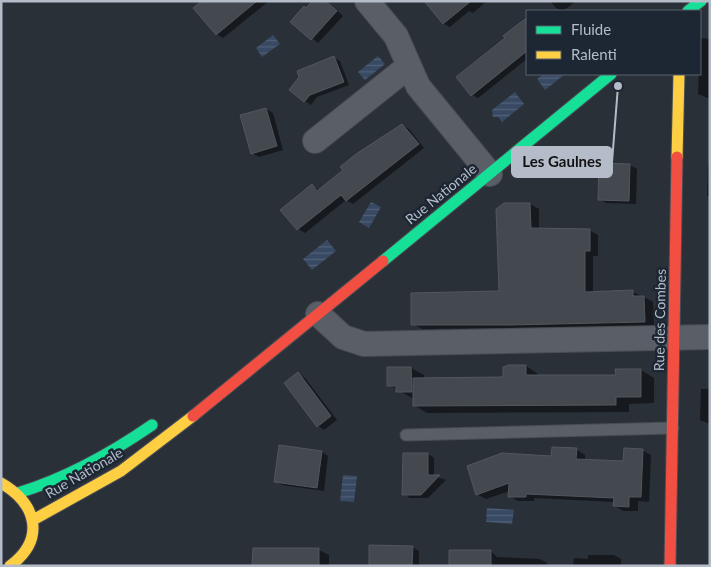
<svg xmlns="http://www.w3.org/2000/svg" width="711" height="567" font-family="Lato,sans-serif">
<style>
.water{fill:url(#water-rules)}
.shadow{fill:#0007}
.building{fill:#444950;stroke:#52575f}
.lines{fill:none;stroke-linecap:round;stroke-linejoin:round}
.lane-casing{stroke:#484c53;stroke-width:13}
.street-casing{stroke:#484c53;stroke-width:26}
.fast-casing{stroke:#484c53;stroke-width:13}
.slow-casing{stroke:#484c53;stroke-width:13}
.jam-casing{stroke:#484c53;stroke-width:13}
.lane{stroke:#5a5e66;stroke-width:11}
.street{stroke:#5a5e66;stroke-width:24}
.fast{stroke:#16e098;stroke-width:11}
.slow{stroke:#ffcf43;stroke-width:11}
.jam{stroke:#f24e42;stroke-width:11}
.labels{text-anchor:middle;stroke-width:5;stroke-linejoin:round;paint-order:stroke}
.street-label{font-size:14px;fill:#b4bcc9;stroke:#1d2633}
.leader{fill:none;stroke:#b4bcc9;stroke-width:2}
.callout-dot{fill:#b4bcc9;stroke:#1d2633;stroke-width:2}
.callout{fill:#b4bcc9;stroke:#b4bcc9;stroke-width:2}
.callout-label{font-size:15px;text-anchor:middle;font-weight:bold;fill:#111}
</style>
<defs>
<pattern id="water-rules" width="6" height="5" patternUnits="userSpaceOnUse" patternTransform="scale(1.25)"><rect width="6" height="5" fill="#384963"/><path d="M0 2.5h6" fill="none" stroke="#526178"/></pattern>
</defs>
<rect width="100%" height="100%" fill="#2a3038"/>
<path class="water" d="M273,35L280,44L262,57L256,48Z
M378,56L385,64L365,80L358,72Z
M544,74H565L545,90L537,79Z
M515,92L524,104L502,122L498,117H493L492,110Z
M371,202L381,207L369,228L359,222Z
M327,240L336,251L312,270L303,259Z
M343,475L357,476L354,502L340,501Z
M487,508L514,510L512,524L486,522Z"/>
<path class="shadow" d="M204,1H269L223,38L216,34Z
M313,1H327L343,16L318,43L292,21Z
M425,1H487L473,13L469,11L450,27L444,24Z
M550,1H576L563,11L556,8Z
M527,15V59L478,98L472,95L507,39L505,36Z
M700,38L710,39V99L698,94Z
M334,58L340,61L349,85L317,97L311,105L290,90Z
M266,109L273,113L283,150L259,157L252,153Z
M402,125L409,129L424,148L353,204L346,200L305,233L298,229L312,186L319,190Z
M710,163V197L707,196L708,164Z
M601,164L630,165L637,169L636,204L606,203L599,199Z
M504,204H530L539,209V230H589L598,235V256H593V293L633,292L644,297L653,302L654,326L422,329L413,324L500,293Z
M526,366L538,374V376H617L641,370L654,378V403L629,404V412L427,413L414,405V399L389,385V368H411L424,375V379L504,378Z
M298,374L305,378L337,420L324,430L318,426Z
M701,389H710V424L700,420Z
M577,450L585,455V461L625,463L642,450L651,455L649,502L638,501V511H623L615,506V502L534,498V501H518L509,496L510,491L486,499L477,494L552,458Z
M322,452L328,456L324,491L282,485L276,481Z
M428,454L434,458V476L446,480L428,498H410L404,494Z
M412,547L419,551V566H371Z
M319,550L329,555V566H254Z
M491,551L497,557L540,559L547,563L546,566H450Z
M588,555H614L621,559V566H573L574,558L588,559Z"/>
<path class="building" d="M202,1H257L216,35L193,8Z
M312,1H326L337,11L311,40L290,22L304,6L306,8Z
M424,1H471L443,24Z
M527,17V51L471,96L456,77L505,38L503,36Z
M334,56L344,82L310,95L304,102L289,90L299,77L297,71Z
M266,108L277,146L251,154L240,115Z
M402,124L419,144L346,201L341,195L297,230L280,210L312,184L317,191L343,170L340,167L356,154Z
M599,163L630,164L629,201L598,200Z
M504,203H530L531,228L590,229V251H585V292L633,290V296H644L645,322L509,325H411V293L499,291L496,209Z
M509,365H526V375H616L615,369H641V397H616V405L413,406V378L503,377V367Z
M387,367H411L412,392H396V386H387Z
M298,372L331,416L317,427L284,383Z
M279,445L322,451L317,488L274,482Z
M552,447L577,448L576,459L623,461L624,448L643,449L641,497H629V507L613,506L614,498L526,494V497H508L509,483L476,495L467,466L502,453L551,456Z
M403,453H428V475H440L421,495H402Z
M369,545L413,546L412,566H369Z
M253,548H319V566H252Z
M449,550H491V566H449Z"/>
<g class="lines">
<defs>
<path id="lane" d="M406,435L673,428"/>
<path id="street" d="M367,1L396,36L418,86L490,174
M315,141L409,66
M318,314L343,337L364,344L710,337"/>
<path id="fast" d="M688,11L701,1
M383,261L611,74
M18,493C67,478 110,454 152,425"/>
<path id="slow" d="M677,157L679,74
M1,483C37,504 46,539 10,566
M33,520L121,471L193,416"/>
<path id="jam" d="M193,416L383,261
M670,566L677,157"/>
</defs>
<use href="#lane" class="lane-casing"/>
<use href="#street" class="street-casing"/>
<use href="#fast" class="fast-casing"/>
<use href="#slow" class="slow-casing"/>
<use href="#jam" class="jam-casing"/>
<use href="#lane" class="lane"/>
<use href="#street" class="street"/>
<use href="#fast" class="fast"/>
<use href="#slow" class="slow"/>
<use href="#jam" class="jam"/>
</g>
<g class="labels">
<g class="street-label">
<text transform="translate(441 194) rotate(-39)" y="5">Rue Nationale</text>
<text transform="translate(660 320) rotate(-89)" y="5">Rue des Combes</text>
<text transform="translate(84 473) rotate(-30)" y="5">Rue Nationale</text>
</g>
</g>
<path class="leader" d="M618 86L612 162"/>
<circle class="callout-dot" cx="618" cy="86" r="5"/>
<rect class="callout" x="512" y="147" width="100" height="30" rx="5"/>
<g class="callout-label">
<text x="562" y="167">Les Gaulnes</text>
</g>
<rect width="711" height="567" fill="none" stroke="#b4bcc9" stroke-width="5"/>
<rect x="526" y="10" width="175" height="65" fill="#1d2633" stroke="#59626f"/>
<rect x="536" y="26" width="25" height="8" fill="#16e098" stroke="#59626f"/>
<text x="571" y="35" font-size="15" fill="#b4bcc9">Fluide</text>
<rect x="536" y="51" width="25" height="8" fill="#ffcf43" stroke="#59626f"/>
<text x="571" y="60" font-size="15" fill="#b4bcc9">Ralenti</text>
</svg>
